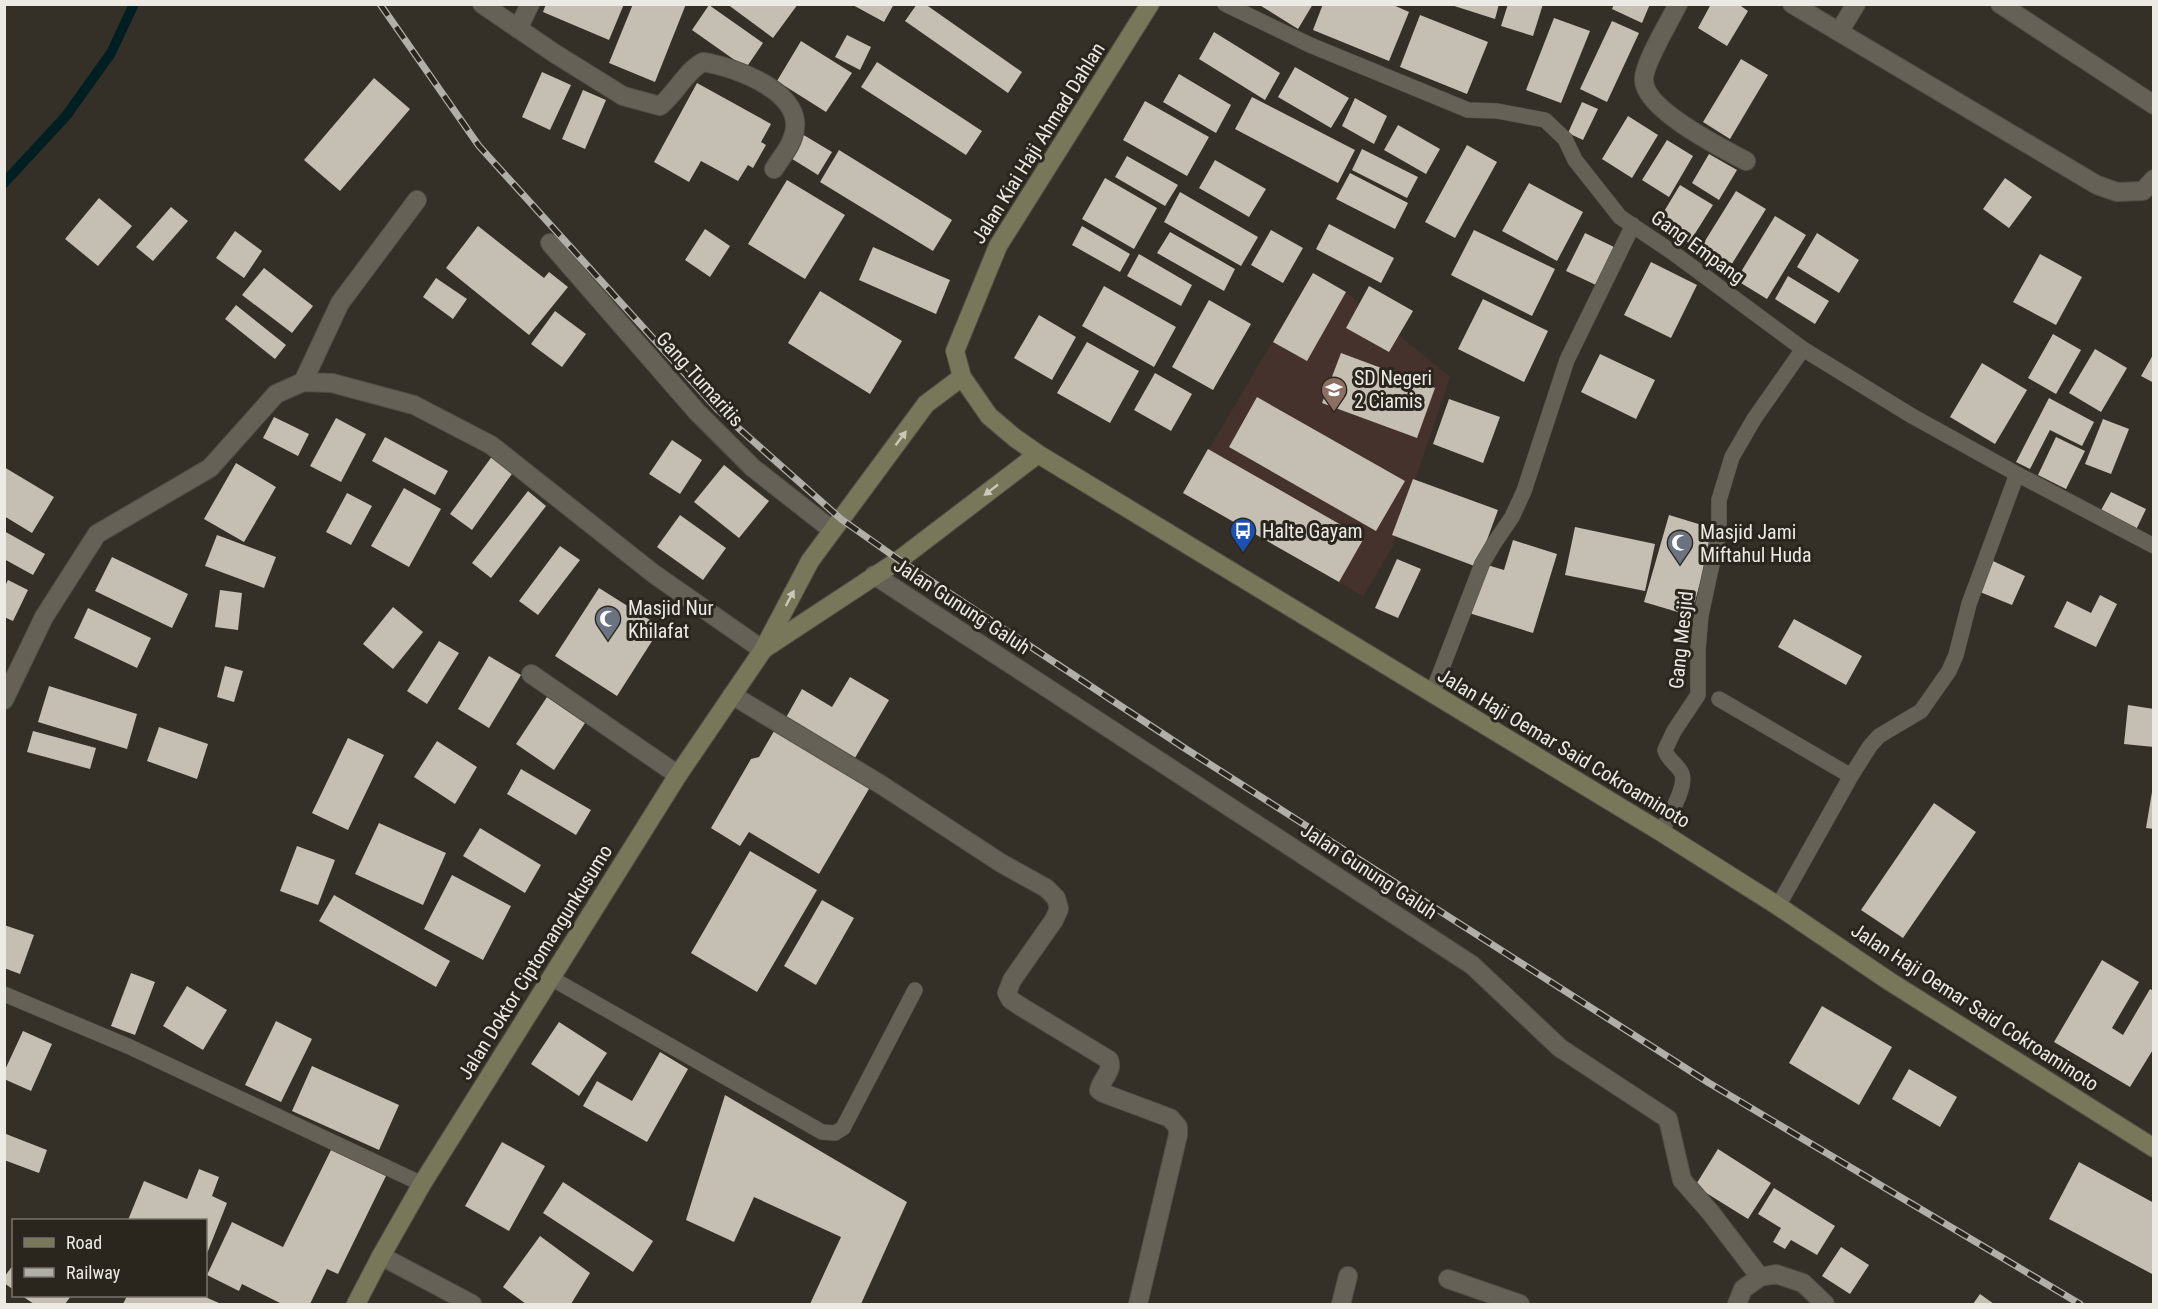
<svg xmlns="http://www.w3.org/2000/svg" width="2158" height="1309" font-family="'Roboto Condensed',sans-serif">
<style>
.education{fill:#46322d}
.lines{fill:none;stroke-linecap:round;stroke-linejoin:round}
.stream{stroke:#001f22;stroke-width:10}
.building{fill:#c4beb3}
.lane-casing{stroke:#524f46;stroke-width:16}
.street-casing{stroke:#524f46;stroke-width:20}
.secondary-casing{stroke:#524f46;stroke-width:20}
.lane{stroke:#656157;stroke-width:15}
.street{stroke:#656157;stroke-width:18}
.secondary{stroke:#79775a;stroke-width:18}
.rail-casing{stroke:#b2afa8;stroke-width:7}
.rail{stroke:#2a261d;stroke-width:4.5;stroke-dasharray:14;stroke-linecap:butt}
.oneway{fill:#cac8bb}
.labels{text-anchor:middle;stroke-width:6;stroke-linejoin:round;paint-order:stroke}
.street-label{font-size:20px;fill:#edeae4;stroke:#2a261d}
.poi-label{font-size:20px;fill:#edeae4;stroke:#2a261d;text-anchor:start}
</style>
<rect width="100%" height="100%" fill="#343027"/>
<path class="education" d="M1313,273L1346,292L1450,377L1392,548L1363,596L1183,493Z"/>
<g class="lines">
<path class="stream" d="M4,183L66,116L111,53L134,4"/>
</g>
<path class="building" d="M546,4H624L609,40L543,12Z
M633,4H686L655,82L609,63Z
M727,4H798L773,38Z
M851,4H894L884,22Z
M917,4H925L1022,72L1008,93L905,21Z
M1258,4H1313L1298,29Z
M1323,4H1391L1409,12L1389,61L1313,30Z
M1448,4H1499L1495,19Z
M1508,4H1543L1533,36L1501,26Z
M1614,4H1650L1642,23L1612,9Z
M1711,4H1738L1748,11L1727,46L1698,28Z
M709,5L763,43L746,68L692,30Z
M1420,15L1488,42L1467,94L1400,67Z
M1554,18L1590,31L1561,103L1526,90Z
M1612,21L1639,33L1607,102L1580,89Z
M1214,32L1280,73L1265,100L1199,59Z
M847,35L871,47L860,70L835,57Z
M801,41L852,73L826,112L777,81Z
M1741,59L1768,75L1730,139L1703,122Z
M877,62L982,131L966,155L861,87Z
M1295,67L1349,98L1331,128L1278,97Z
M542,72L571,85L550,130L522,117Z
M1179,74L1231,105L1216,133L1163,102Z
M374,78L410,109L340,191L304,160Z
M697,83L771,124L761,142L766,145L753,168L748,165L738,181L701,161L689,182L654,162Z
M583,90L606,100L585,149L562,139Z
M1252,97L1355,150L1338,183L1235,129Z
M1355,98L1387,116L1374,144L1342,126Z
M1145,101L1209,137L1187,176L1123,140Z
M1582,102L1598,109L1583,140L1568,133Z
M1628,116L1658,135L1632,178L1602,159Z
M1398,125L1440,149L1426,174L1384,150Z
M802,134L832,152L818,175L789,157Z
M1667,140L1693,156L1669,197L1642,180Z
M1467,145L1497,162L1455,238L1425,222Z
M1362,149L1418,177L1407,198L1352,170Z
M839,150L952,220L933,251L820,182Z
M1709,154L1737,170L1719,200L1692,183Z
M1127,156L1178,185L1165,206L1115,177Z
M1215,160L1266,189L1249,217L1199,188Z
M1350,173L1408,203L1395,229L1336,199Z
M1105,178L1157,208L1134,249L1082,219Z
M2005,178L2032,197L2009,228L1983,209Z
M787,180L845,215L805,279L748,244Z
M1529,183L1583,212L1557,261L1502,231Z
M1680,185L1713,205L1689,243L1657,223Z
M1736,191L1766,209L1730,267L1700,249Z
M1180,192L1258,237L1241,266L1164,222Z
M99,198L132,226L98,266L65,239Z
M171,207L188,221L153,261L136,247Z
M1775,216L1806,235L1767,299L1736,280Z
M1329,224L1394,258L1381,283L1316,249Z
M478,226L544,278L549,272L568,287L529,335L446,268Z
M1082,226L1130,254L1120,272L1072,245Z
M705,229L730,246L710,277L685,260Z
M1271,230L1303,248L1283,283L1251,265Z
M1474,230L1555,269L1532,316L1451,275Z
M235,231L262,251L244,278L216,258Z
M1170,232L1235,269L1224,291L1157,253Z
M1585,233L1614,247L1596,285L1566,271Z
M1817,233L1859,260L1839,293L1797,267Z
M873,247L950,280L936,314L859,280Z
M1139,254L1192,285L1181,306L1127,276Z
M2040,254L2082,277L2056,325L2013,302Z
M1651,262L1697,285L1671,338L1624,315Z
M264,268L313,306L292,333L242,295Z
M1313,273L1346,292L1307,361L1273,342Z
M1788,276L1829,301L1815,324L1775,299Z
M436,278L467,299L453,319L423,297Z
M1104,286L1176,327L1154,367L1082,326Z
M1369,286L1413,311L1389,352L1346,328Z
M820,291L902,341L870,394L788,343Z
M1483,299L1548,331L1524,382L1458,349Z
M1209,300L1251,324L1213,390L1172,367Z
M236,305L286,345L275,359L225,319Z
M555,311L586,334L562,367L531,344Z
M1039,315L1076,337L1052,380L1014,358Z
M2053,334L2081,350L2056,394L2028,378Z
M1087,342L1139,371L1110,423L1057,393Z
M2095,349L2127,368L2101,412L2069,393Z
M1341,353L1435,388L1417,438L1322,403Z
M2154,353V383L2141,376Z
M1600,354L1655,380L1636,419L1581,392Z
M1982,363L2027,390L1995,444L1950,417Z
M1155,373L1192,394L1171,431L1134,410Z
M1257,397L1405,481L1376,531L1229,447Z
M2049,398L2094,422L2082,446L2050,430L2030,469L2016,462Z
M1449,399L1500,417L1483,463L1433,444Z
M274,417L309,434L298,456L263,438Z
M336,418L366,434L341,482L310,466Z
M2103,419L2129,429L2111,474L2085,464Z
M385,437L448,471L435,495L372,461Z
M2056,437L2085,451L2066,489L2038,475Z
M672,440L702,460L680,494L649,474Z
M1208,449L1364,538L1339,582L1183,493Z
M493,455L514,471L472,530L450,514Z
M236,463L276,487L244,542L204,519Z
M724,465L769,501L739,538L694,502Z
M4,467L54,497L32,533L4,516Z
M1413,479L1498,510L1477,567L1392,535Z
M404,488L441,509L409,567L371,546Z
M528,491L546,506L491,578L472,563Z
M2111,492L2146,509L2136,530L2100,512Z
M347,493L372,506L351,545L326,532Z
M680,515L726,548L703,580L657,547Z
M1669,515L1715,529L1691,616L1644,602Z
M1575,527L1655,544L1645,591L1565,575Z
M4,531L45,554L33,575L4,559Z
M217,535L276,557L264,588L205,566Z
M1513,540L1557,554L1533,633L1469,613L1484,564L1504,570Z
M560,546L580,560L538,615L519,601Z
M112,557L188,594L172,628L95,591Z
M1397,559L1421,569L1398,618L1375,608Z
M1993,561L2025,576L2012,605L1980,592Z
M8,580L28,590L13,621L4,617V588Z
M599,588L661,627L617,696L555,656Z
M220,590L242,593L238,630L215,627Z
M2100,595L2117,604L2096,647L2054,627L2067,601L2091,613Z
M393,607L423,632L393,669L363,644Z
M88,608L151,638L137,668L74,638Z
M1794,619L1862,656L1846,685L1778,647Z
M439,641L459,653L427,704L407,691Z
M489,656L521,675L489,728L458,709Z
M225,666L243,671L234,702L217,697Z
M850,677L889,700L852,763L783,723L802,689L832,707Z
M49,686L137,714L127,749L38,722Z
M547,697L585,723L554,770L516,744Z
M2128,705L2154,709V747L2124,744Z
M777,726L873,782L819,874L749,832L740,846L711,828L751,759L759,757Z
M159,727L208,744L197,779L147,761Z
M33,731L96,748L90,769L27,752Z
M348,738L384,755L348,830L312,813Z
M437,741L477,767L455,804L414,777Z
M521,769L591,810L576,835L507,794Z
M2152,792H2154V829L2146,828Z
M1934,803L1976,832L1903,938L1861,910Z
M379,823L446,853L423,905L355,874Z
M480,828L541,865L525,893L463,856Z
M297,846L335,860L318,905L280,891Z
M750,851L817,890L757,992L691,953Z
M452,875L511,906L483,960L424,929Z
M334,895L450,961L436,987L319,921Z
M822,900L854,918L816,985L784,966Z
M4,925L34,935L20,974L4,968Z
M2102,960L2139,982L2112,1028L2123,1035L2150,989L2154,991V1048L2130,1087L2054,1042Z
M131,973L155,982L135,1035L111,1026Z
M187,986L227,1010L203,1050L163,1026Z
M1822,1006L1892,1047L1859,1105L1789,1063Z
M276,1021L312,1039L281,1102L245,1085Z
M559,1022L607,1053L579,1096L531,1064Z
M23,1031L52,1044L31,1091L4,1079V1072Z
M660,1052L688,1069L647,1142L583,1106L597,1081L632,1101Z
M312,1066L399,1105L379,1150L292,1111Z
M1909,1069L1957,1097L1940,1127L1892,1099Z
M725,1095L907,1202L861,1304H810L841,1237L754,1197L734,1242L686,1220Z
M6,1134L47,1150L39,1173L4,1160Z
M502,1142L545,1166L509,1231L465,1206Z
M1718,1149L1771,1183L1748,1219L1695,1186Z
M331,1150L386,1176L338,1274L327,1269L310,1304H282L242,1284L239,1291L207,1275L232,1222L283,1247Z
M2079,1162L2154,1203V1275L2049,1219Z
M199,1169L219,1177L212,1196L227,1203L206,1256V1220H128L144,1181L187,1199Z
M563,1182L653,1241L633,1272L543,1213Z
M1774,1188L1835,1226L1817,1255L1791,1240L1785,1249L1773,1242L1781,1228L1758,1214Z
M540,1236L590,1273L571,1304H526L503,1287Z
M1841,1247L1869,1265L1850,1294L1822,1276Z
M14,1264V1290L4,1283V1277Z
M1980,1294L1994,1304H1973Z
M22,1296H71L65,1304H34Z
M127,1296H203L219,1303L218,1304H123Z"/>
<g class="lines">
<defs>
<path id="lane" d="M1225,4L1310,45L1468,110L1497,111L1545,120L1565,139L1575,160L1620,217L1672,252L1803,349L1912,416L2017,474L2154,546
M1432,694L1482,564L1495,542L1512,517L1524,491L1567,360L1633,225
M1719,699L1851,776
M1661,832C1667,819 1687,788 1682,774C1678,764 1668,761 1665,750L1674,731L1698,695V649L1701,615L1719,532V500L1732,457L1754,419L1803,349
M1778,906L1851,776L1870,746L1879,736L1921,711L1949,671L1956,655L1969,604L2017,474
M551,978L822,1132L835,1133L843,1128L915,990
M4,994L130,1047L422,1184"/>
<path id="street" d="M482,4L554,53L623,96L660,106C676,93 686,71 703,62C735,67 809,93 793,137C790,148 780,159 774,169
M1678,4C1670,21 1643,64 1644,80C1644,109 1723,149 1746,161
M1792,4L2097,185L2117,192L2143,191L2154,179
M2000,4L2154,105
M518,29L530,4
M1839,32L1856,4
M550,243L697,412L753,468L832,530
M303,382L340,303L417,200
M874,575L1472,965L1560,1048L1668,1119L1682,1180L1711,1213L1760,1277
M531,674L678,775
M732,695L880,784L1001,863L1046,888L1056,898L1059,909L1054,920L1012,980L1007,993L1011,1000L1020,1006L1109,1060C1114,1070 1101,1080 1099,1090L1103,1093L1170,1118L1178,1127V1135L1138,1304
M4,700L44,617L97,534L210,468L276,394L303,382L332,383L414,405L491,445L654,574L763,650
M381,1256L472,1304
M1448,1279L1520,1304
M1341,1304L1348,1276
M1737,1304L1743,1289L1760,1277L1776,1274L1803,1283L1825,1304"/>
<path id="secondary" d="M1150,4L998,246L955,351L962,377L989,416L1015,438L1038,454L1661,832L1778,906L1889,981L2154,1148
M764,649L899,560L1038,454
M356,1304L381,1256L422,1184L678,775L763,650L810,561L926,404L962,377"/>
</defs>
<use href="#lane" class="lane-casing"/>
<use href="#street" class="street-casing"/>
<use href="#secondary" class="secondary-casing"/>
<use href="#lane" class="lane"/>
<use href="#street" class="street"/>
<use href="#secondary" class="secondary"/>
<defs>
<path id="rail" d="M380,4L479,146L718,410L841,519L899,560L1186,749L1709,1083L2080,1304"/>
</defs>
<use href="#rail" class="rail-casing"/>
<use href="#rail" class="rail"/>
</g>
<defs><path id="oneway-solid" d="M-6-.8H1V-3.2L6.5 0L1 3.2V.8H-6Z" transform="scale(1.5)"/></defs>
<g class="oneway">
<use href="#oneway-solid" transform="translate(901 438) rotate(-53)"/>
<use href="#oneway-solid" transform="translate(991 490) rotate(142)"/>
<use href="#oneway-solid" transform="translate(790 598) rotate(-62)"/>
</g>
<defs>
<symbol id="school-pin" viewBox="-11 -11 22 30"><path d="M0 17L-7.5 6A9.5 9.5 0 1 1 7.5 6Z" fill="#8d6e63" stroke="#2a261d"/><path d="M0-5L7-2L0 1L-7-2ZM-4 1L0 2.5L4 1V4Q0 6-4 4Z" fill="#fff"/></symbol>
<symbol id="bus-pin" viewBox="-11 -11 22 30"><path d="M0 17L-7.5 6A9.5 9.5 0 1 1 7.5 6Z" fill="#1a4fb4" stroke="#2a261d"/><path d="M-5-6H5V4H4V6H2V4H-2V6H-4V4H-5ZM-3.5-4V0h7V-4ZM-3.5 1.2v1.5H-2V1.2ZM2 1.2v1.5H3.5V1.2Z" fill="#fff"/></symbol>
<symbol id="mosque-pin" viewBox="-11 -11 22 30"><path d="M0 17L-7.5 6A9.5 9.5 0 1 1 7.5 6Z" fill="#6b7280" stroke="#2a261d"/><path d="M3.5-4.9A6 6 0 1 0 3.5 4.9A5 5 0 1 1 3.5-4.9Z" fill="#fff"/></symbol>
</defs>
<g fill-rule="evenodd">
<use href="#school-pin" x="1319" y="375" width="30" height="40"/>
<use href="#bus-pin" x="1228" y="516" width="30" height="40"/>
<use href="#mosque-pin" x="1665" y="528" width="30" height="40"/>
<use href="#mosque-pin" x="593" y="604" width="30" height="40"/>
</g>
<g class="labels">
<g class="street-label">
<text transform="translate(1038 143) rotate(-58)" y="7">Jalan Kiai Haji Ahmad Dahlan</text>
<text transform="translate(1698 247) rotate(36)" y="7">Gang Empang</text>
<text transform="translate(700 379) rotate(48)" y="7">Gang Tumaritis</text>
<text transform="translate(962 606) rotate(33)" y="7">Jalan Gunung Galuh</text>
<text transform="translate(1681 640) rotate(-84)" y="7">Gang Mesjid</text>
<text transform="translate(1564 748) rotate(31)" y="7">Jalan Haji Oemar Said Cokroaminoto</text>
<text transform="translate(1369 871) rotate(33)" y="7">Jalan Gunung Galuh</text>
<text transform="translate(535 962) rotate(-58)" y="7">Jalan Doktor Ciptomangunkusumo</text>
<text transform="translate(1975 1007) rotate(33)" y="7">Jalan Haji Oemar Said Cokroaminoto</text>
</g>
<g class="poi-label">
<text x="1354" y="385">SD Negeri<tspan x="1354" dy="23">2 Ciamis</tspan></text>
<text x="1262" y="538">Halte Gayam</text>
<text x="1700" y="539">Masjid Jami<tspan x="1700" dy="23">Miftahul Huda</tspan></text>
<text x="628" y="615">Masjid Nur<tspan x="628" dy="23">Khilafat</tspan></text>
</g>
</g>
<rect width="2158" height="1309" fill="none" stroke="#edeae4" stroke-width="12"/>
<rect x="12" y="1219" width="195" height="78" fill="#2a261d" stroke="#78746d" stroke-width="1.5"/>
<rect x="24" y="1238" width="30" height="9" fill="#79775a" stroke="#78746d" stroke-width="1.5"/>
<text x="66" y="1249" font-size="18" fill="#edeae4">Road</text>
<rect x="24" y="1268" width="30" height="9" fill="#b2afa8" stroke="#78746d" stroke-width="1.5"/>
<text x="66" y="1279" font-size="18" fill="#edeae4">Railway</text>
</svg>
